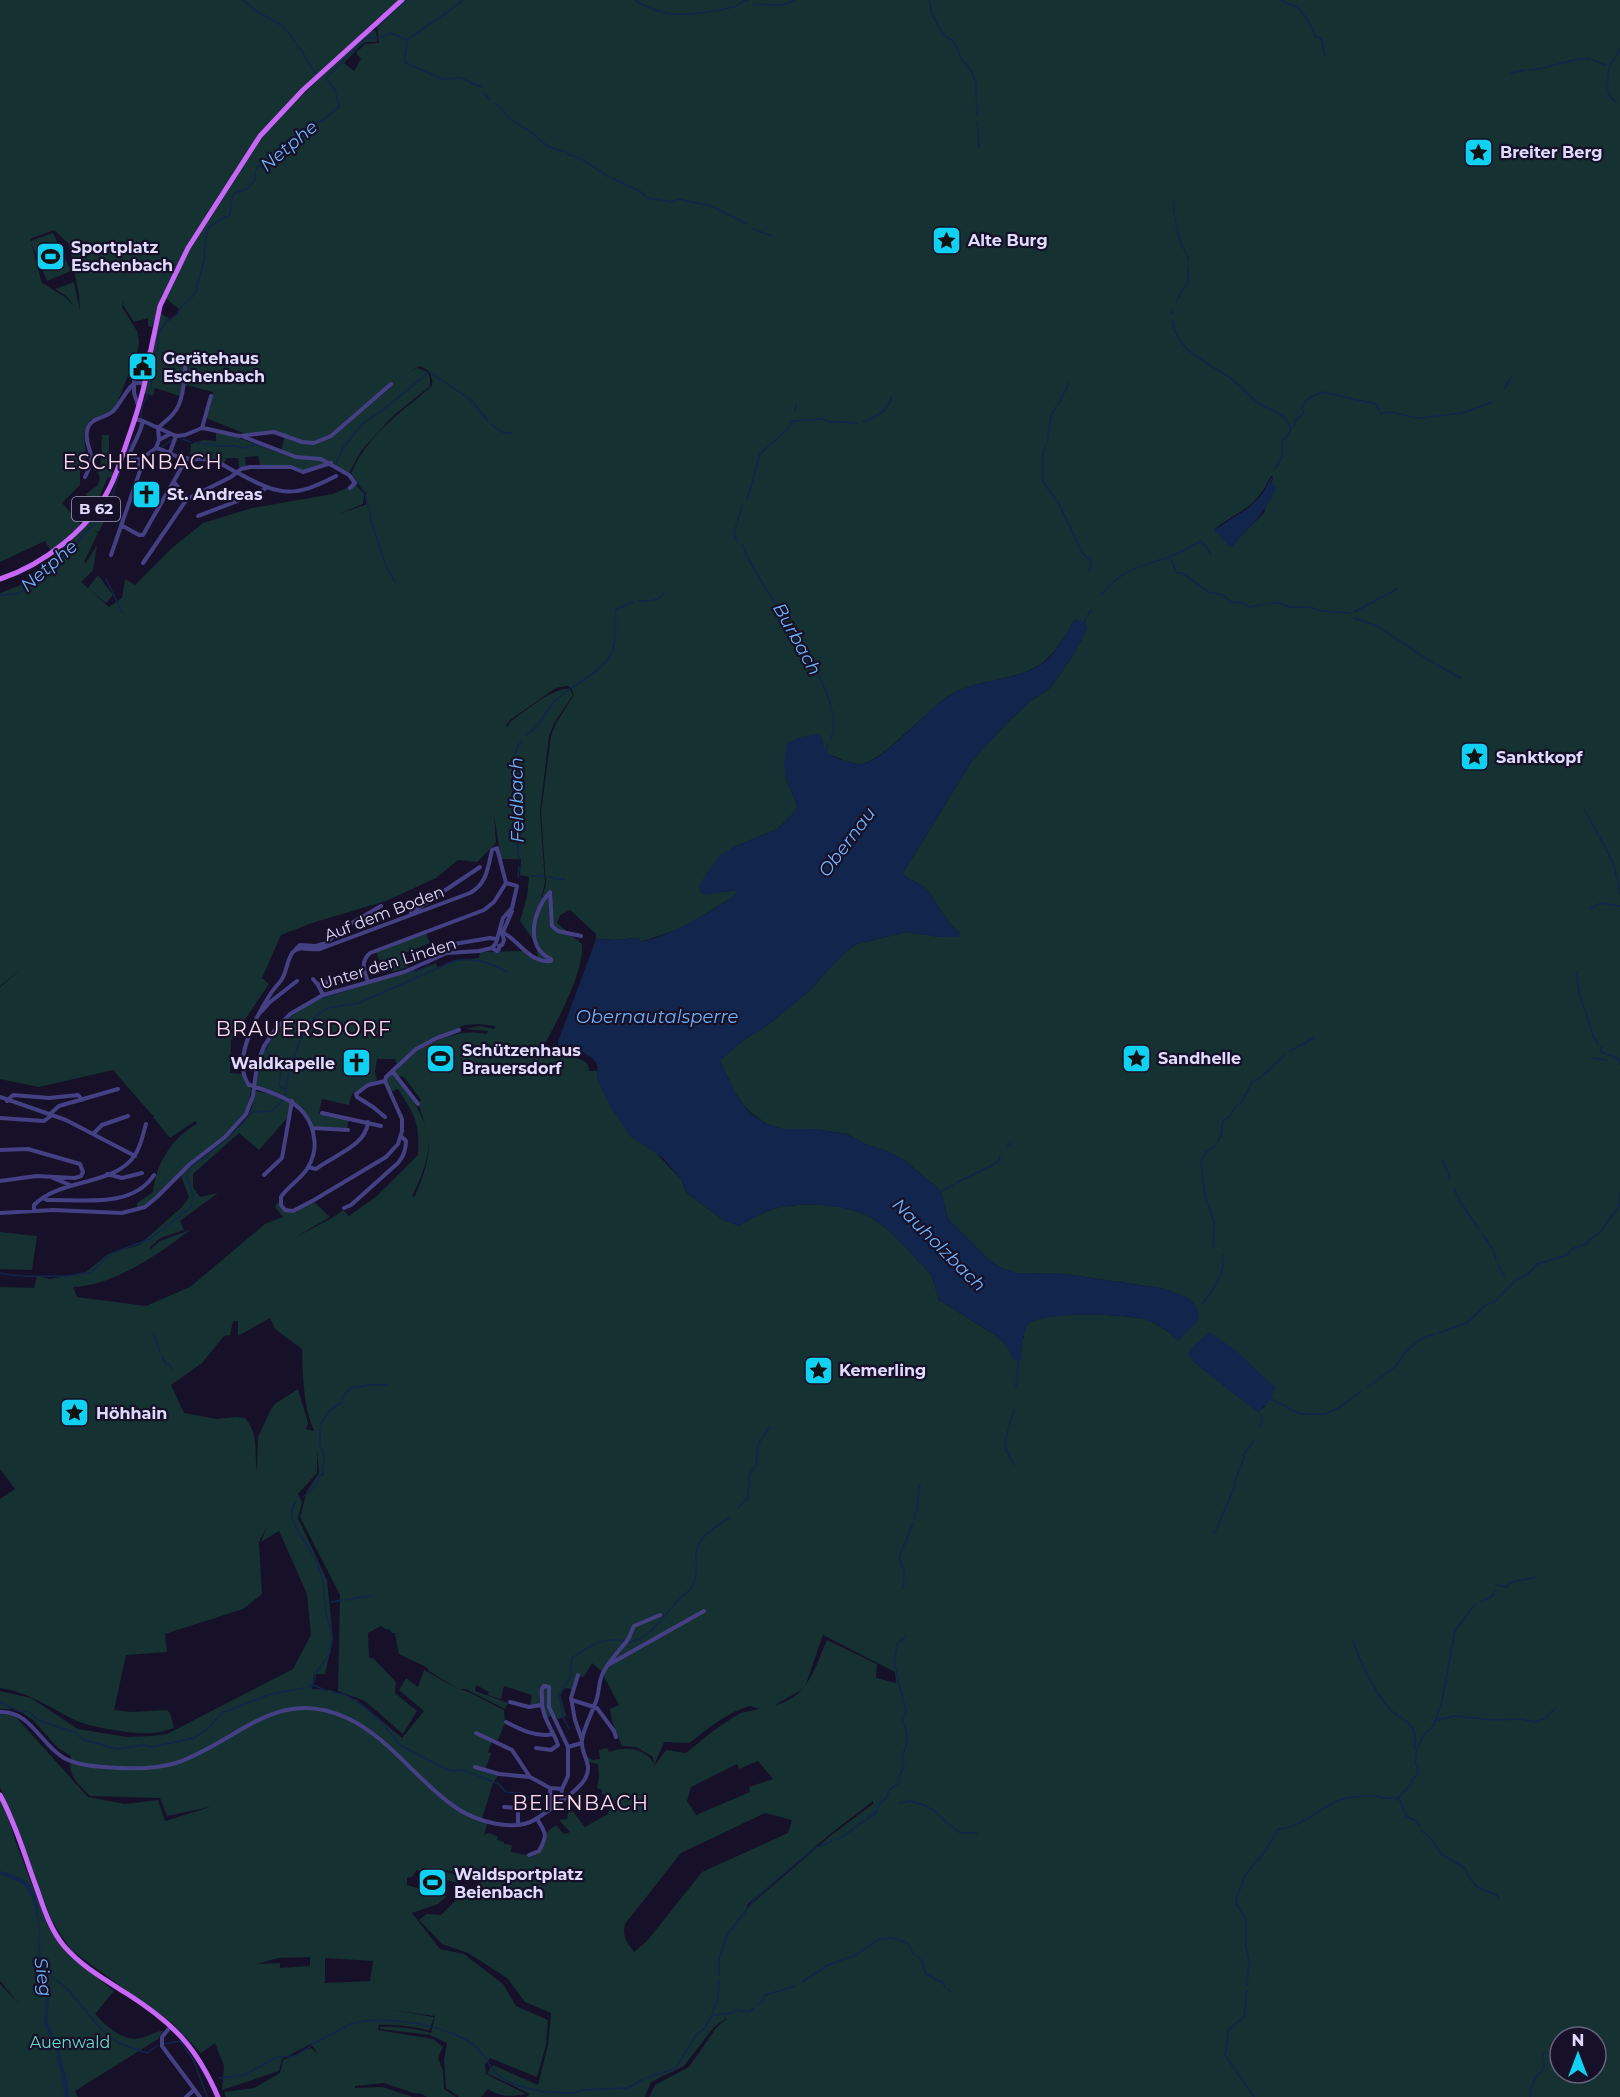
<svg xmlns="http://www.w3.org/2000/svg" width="1620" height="2097" font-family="Montserrat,sans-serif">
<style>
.green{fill:#153131;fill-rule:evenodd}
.water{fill:#12254c}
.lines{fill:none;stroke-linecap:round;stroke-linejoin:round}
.stream{stroke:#12254c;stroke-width:1.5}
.river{stroke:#12254c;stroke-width:4.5}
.minor{stroke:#453f84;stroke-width:4}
.major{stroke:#c867f7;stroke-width:5}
.labels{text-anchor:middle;stroke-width:4.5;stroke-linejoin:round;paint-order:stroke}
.shield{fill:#161128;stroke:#a39ebd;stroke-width:1.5}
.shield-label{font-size:15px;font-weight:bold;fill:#e0dafd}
.poi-label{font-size:16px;font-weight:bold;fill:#e0dafd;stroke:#161128;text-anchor:start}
.street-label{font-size:16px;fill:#e0dafd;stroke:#161128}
.park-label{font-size:16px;fill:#69dac3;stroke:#161128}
.water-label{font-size:18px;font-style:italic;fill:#6eb1f7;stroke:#161128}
.quarter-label{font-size:20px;letter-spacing:1.5px;fill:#fddcef;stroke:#161128}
</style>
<rect width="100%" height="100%" fill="#161128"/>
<path class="green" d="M0,0H400L372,23L265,131L370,30L376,31L377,42H366L362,44L344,63L354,71L361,59L356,53L365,44L379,43L377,24L404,0H1620V2097H649L655,2085L689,2067L716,2028L726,2019L723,2015L725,2019L714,2027L684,2066L651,2082L645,2097H526L530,2094L487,2073L493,2065L538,2085L548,2045L551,2013L525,2002L507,1978L468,1953L442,1944L419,1920L426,1914L441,1915L456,1900L492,1874L463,1873L438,1869L461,1877V1881L457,1883L447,1880L444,1893L431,1891L440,1896H447L438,1904L412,1913L440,1949L464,1954L503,1984L516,2006L548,2020L546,2045L537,2077L490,2058L485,2065L486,2074L526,2094C512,2097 499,2097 488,2089L481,2097H459L446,2088L444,2060L447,2043L430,2035L380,2029V2027C392,2026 420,2029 431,2033L435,2016L392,2010L434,2017L429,2031C421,2027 390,2024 379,2025L378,2030L433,2039L443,2047L438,2058L443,2071L444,2089L456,2097H427L422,2094L414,2093L384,2083L355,2086V2088L382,2087L413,2097H226L224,2092L254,2088L280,2073L283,2060L311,2048L318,2054L311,2044L282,2059L279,2071L222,2090L224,2066L215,2043L201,2053L173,2024L71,1950L52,1921L0,1787V1714L14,1715L88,1797L125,1804L158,1800L165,1821L210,1807L167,1816L160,1798L90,1796C77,1782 67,1776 71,1756L58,1748L33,1720L17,1709H0V1691L31,1698L78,1729L127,1737L151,1736L167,1734L293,1669L311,1635L307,1594L279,1531L261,1542L267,1526L259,1542L262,1594L243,1609L165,1634L167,1652L126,1655L114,1710L131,1712L167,1710L170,1713L174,1728C167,1730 159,1733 151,1733C137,1735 90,1727 77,1721C51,1709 30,1692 0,1688V1499L15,1489L0,1469V1287L34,1288L37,1276L50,1279L86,1272L108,1254L139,1245L182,1207L189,1197L181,1176C199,1157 241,1132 251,1110C253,1104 254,1097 255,1091L271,1094L290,1103L289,1116L259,1150L239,1133L193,1174V1187L200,1197L218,1193L180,1221L184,1230L160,1238L150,1247L151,1249L160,1241L190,1230C160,1254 112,1286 73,1287L77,1297L146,1306L190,1287L265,1224L283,1217L275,1207L278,1201C284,1220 300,1208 313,1201L330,1217L294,1238L332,1218L343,1210L349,1216L377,1196L418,1155C420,1122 415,1116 398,1089L390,1092L386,1084L387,1078L393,1073C411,1097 434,1125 427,1157C424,1171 418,1184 412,1197L415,1196C432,1154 433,1146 418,1103L421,1100L404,1077L397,1076L394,1072L398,1069L395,1059H377L375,1072L377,1080L352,1094L349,1105L322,1099L319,1113L349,1118L347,1129L313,1127C306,1102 279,1091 255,1087C262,1001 346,989 413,968L415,972L436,963L438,968L458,960L479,958L480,952L524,951L538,960L536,944L520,921L527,897L529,877L520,875L521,859H501L494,815L496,843L477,862L458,860L436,878L386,901L312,923L281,935L262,978L269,984L231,1040L230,1073L242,1074L251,1090L248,1106L245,1113L224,1137L189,1163L157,1196L137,1210V1203L153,1192C156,1164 172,1137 197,1124L195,1121L170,1138L153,1117L155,1115H152L113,1070L39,1087L0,1079V987L22,968L0,986V593L24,584L40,568L80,533L97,512L106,517L99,532L93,530L98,533L84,562L86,563L97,545L93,570L81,582L88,588L98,575L113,595L106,603L89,589L109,607L122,598L125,579L135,585L172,548L203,523L252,508L333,494L355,484L364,494L363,504L341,513L365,505L367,501L366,493L351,474C360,450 378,432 397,415C401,411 431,388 432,385C433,381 431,375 429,371L420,366L408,372L417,368L428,372L430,379V386L393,416L361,451L349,473L324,459L295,456L281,451L285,435L274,431L246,434L206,418L213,392L182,384L180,396L155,388L153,396L145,393L159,312L171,320L180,310L162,295L152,327L148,326V318L134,322L123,305L124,297L122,307L137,331L139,341L138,350L115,409L90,420L84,433L86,458L80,472V485L62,503L81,525L51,551L45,541L0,562ZM54,230L69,244L79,295L80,311L74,282L55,289L66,296L75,307L65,297L42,283L31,243L47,281L71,271L53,233L30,241V239ZM1271,476L1273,477L1264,513L1230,547L1215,529C1241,508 1254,511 1271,476ZM1075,619L1087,628L1074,654L1051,687L1028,703L1007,723L972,761L903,873C908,881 920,882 927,890C938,903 945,922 960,933L940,937L906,932L857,944L844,953L809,991L765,1027L745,1039L721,1059V1063L734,1091L742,1103L751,1113L767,1124L783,1129H814L847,1134L865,1144L887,1151L904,1160L941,1191L948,1219L990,1261L1003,1269L1018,1273L1065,1274L1166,1289L1176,1294L1178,1340C1168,1332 1159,1324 1147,1320C1127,1314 1041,1310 1027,1325C1023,1329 1024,1333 1024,1338L1006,1345L995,1335L939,1300L932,1276L926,1269C909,1252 892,1230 872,1218C846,1203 795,1200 768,1211C757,1215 748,1220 739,1226L722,1219L686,1192L681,1179L657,1154L598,1081L597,1071H589L588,1065L584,1061L545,1044C558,1019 584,972 582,944L557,923L560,915L570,910L596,934V939L615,940L638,938L641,942L682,928L736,895L737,890L725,892L720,856L736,846L777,829L795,812L797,805L786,779L823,742C822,753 828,754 836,757C843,760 854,765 862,764C879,760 904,734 917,723C929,713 939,701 952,694C982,677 1025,682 1049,657C1060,646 1067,631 1075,619ZM567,686L571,688L574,695L556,723L551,736L541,812L546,884L542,897H541L545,883L540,812L549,736L554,723L573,695L570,689C554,686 525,712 511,721L507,727L506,725L510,720L556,688ZM479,1024L495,1026L494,1029L480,1026L465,1029L488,1031L487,1034C467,1030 451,1034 432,1043L431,1040L465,1025ZM270,1318L275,1329L302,1349C303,1377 303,1405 314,1431L306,1429L308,1423L298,1389L275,1404L271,1409L258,1437L257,1471C254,1451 259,1434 245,1418L235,1417L217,1419L184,1413L171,1385L202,1363L224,1336L230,1335L233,1321H238V1336ZM1194,1362L1266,1406L1258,1412ZM317,1450L319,1473L307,1491L300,1517L340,1595L338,1691L365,1701L403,1734L417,1711L395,1693L396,1682L374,1659L369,1657L368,1633L381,1626L385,1629L390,1630L392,1633H395L399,1654L426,1667L429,1671L458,1689L424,1670L418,1687L406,1678L399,1690L424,1711L402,1738L357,1700L330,1690L312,1689L314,1674H325L333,1639L327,1580L298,1518L302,1502L298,1494L317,1473ZM823,1635L895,1672L896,1683L876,1678L877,1664L827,1640C815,1667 808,1698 775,1705L801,1690L806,1684ZM592,1663L601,1671L619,1705L610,1709L612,1721L622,1746L636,1747L653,1757L654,1764C646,1747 624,1746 609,1752L607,1748L599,1750L600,1759L593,1760L586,1756L588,1762L598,1764L599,1776L597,1788L602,1790V1794L613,1798L608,1814L585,1827L571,1809L568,1811L567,1819L559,1820L570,1832L564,1834L556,1825L548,1831L538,1851L525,1855L511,1852L512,1845L504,1844V1842L497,1840L498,1837L489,1833L484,1835L488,1821L482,1819L493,1783L499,1774L485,1770L491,1754L488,1752L493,1739L498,1740L505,1723L504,1710C490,1704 473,1692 459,1689H466L505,1709L508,1703L475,1691L476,1685L489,1692L488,1695L501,1699L504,1686L532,1695L530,1707L541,1708L544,1718L552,1716L558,1719L566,1716L560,1694L565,1688L574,1689L578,1676L584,1677ZM750,1706L760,1709L740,1713L713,1731L686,1753L666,1750L653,1768L664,1742L689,1743C708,1729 727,1712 750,1706ZM758,1761L773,1779L749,1787L750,1792L696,1815L687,1801L691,1787L737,1764L739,1769ZM873,1801V1804L829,1837L748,1907L744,1914L748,1904L829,1835ZM765,1813L792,1820L788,1833L702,1872L647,1941L634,1952C627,1943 622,1936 625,1924L681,1853ZM417,1870L439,1877L421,1873L418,1888L427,1891L407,1885V1878L412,1877ZM278,1958L310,1957V1966L280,1968V1963L257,1964ZM325,1958L373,1961L370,1981L325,1983ZM1560,2037H1596V2073H1560Z
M216,431C242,438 267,449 292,457C305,461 317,458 329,463L303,471L291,466L260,465L258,456L245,457L246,466L239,467L238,458H227L223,464L201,457H190L191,444L203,440L216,441Z
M102,435H109V467L114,474L112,478L108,477L100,495L101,498L92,511L89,507L75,514L73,512L87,504L90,500L86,494L98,485L100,478L98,473C103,460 101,449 102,435Z
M426,933L430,943L403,954L408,967L392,972L388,959L380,962L376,952Z
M0,1232L37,1236L32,1270L0,1269Z
M0,1799L6,1810L15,1840L47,1924L69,1955L114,1991L95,2014C108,2028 125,2044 145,2037C151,2035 156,2031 163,2031L158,2039L75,2091L78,2097H0V1984L19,2004L0,1981Z"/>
<path class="water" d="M1273,475L1271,483L1276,487C1266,514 1249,527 1231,548L1214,530L1247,509L1262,494Z
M1075,619L1085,622L1087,628L1074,654L1051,687L1028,703L1007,723L972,761L903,873C908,881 920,882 927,890C938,903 945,922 960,933V937H940L906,932L857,944L844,953L809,991L765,1027L745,1039L721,1059V1063L734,1091L742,1103L751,1114L767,1124L783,1129H814L847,1134L865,1144L887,1151L904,1160L941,1191L948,1219L990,1261L1003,1269L1018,1273L1065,1274L1166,1289L1188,1298L1195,1304L1199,1314L1198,1321L1178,1341C1169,1332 1160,1324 1147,1320C1128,1314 1043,1311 1028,1324C1023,1328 1022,1351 1021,1359L1014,1361L1006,1345L995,1335L939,1300L932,1276L926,1269C909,1252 892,1230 872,1218C846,1203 795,1200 767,1211C757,1215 748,1220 739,1226L722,1219L686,1192L681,1179L663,1158L631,1137L611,1108L598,1081L597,1064L592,1058L577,1048L558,1045V1042L596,939L615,940L638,938L642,942C677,933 706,914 736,895V890L705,895L700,892L699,885L720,855L736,846L777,829L795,812L797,805L786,779L784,763L787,743L801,737L817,734L822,737C824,753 824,752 839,759C846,761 855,765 862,764C886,760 928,707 952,694C981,677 1024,683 1050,657C1060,646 1067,631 1075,619Z
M1209,1332L1235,1350L1275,1387L1271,1399L1258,1413L1194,1362L1188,1355L1190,1350Z
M0,1871C9,1874 24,1877 30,1885C48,1911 32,1969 50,1985L47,2021L59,2048L65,2075L64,2078L58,2064L57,2049L44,2024L47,1993L38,1955L39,1927L32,1898L24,1884L0,1874Z"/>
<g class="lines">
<path class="stream" d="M243,0L256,11L283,26L295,41
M635,0C663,18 683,16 713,11
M929,0L932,14L943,35L953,41L958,50L961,59L971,70L976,83L977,116
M1281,0L1288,4L1297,7C1305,16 1312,24 1315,36L1321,39L1325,55
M754,4C769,5 783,7 795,0
M716,11L737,6L743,1H749
M378,30L383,21L406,0
M366,38L375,32
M297,45C306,54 306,64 318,75
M405,57L407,41
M405,60L406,63L442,79L461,78L481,87
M1593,60L1605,65
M1530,70C1549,69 1575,56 1590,59
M1511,73L1526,70
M484,93L490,100
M1617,102C1605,98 1606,78 1610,66C1612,60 1618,56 1620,49
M495,103C504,109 502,111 508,117C513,122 522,126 528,130C542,139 545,150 565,151L569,155C582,156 596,170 609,177
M977,122L979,148
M612,178L641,192L647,198L672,202L678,199L711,206L747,224
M1173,202L1174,214
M1175,218L1178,236L1188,258V262
M753,229L772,236
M1176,302L1188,281V266
M1172,314L1173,310
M1172,320C1176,352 1210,363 1233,380C1242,387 1250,398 1260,404C1274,412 1286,413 1291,429L1288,436L1282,441V457L1275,469
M431,373L471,400L488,421
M1504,389L1511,378
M1058,405L1069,383
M795,410L796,403
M1380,414C1394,408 1408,419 1422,418L1463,413L1492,402
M862,422C876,417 889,411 892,395
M491,424L504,433H512
M140,425L142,407L151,387L153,363L158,348L159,332L166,322L177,315L182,306L195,294L205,257L204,250L208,228L225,217H229C232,209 230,201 234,193L247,189L255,180V172L258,167L286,151L305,130L324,119L339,107L335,90L326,78L366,38H380L390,33L407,40C426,26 445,15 463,0
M1294,426L1296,419L1304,414L1302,408L1304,403L1309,398L1322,392L1376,404L1379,411
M183,439L190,442
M1047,441L1051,415L1056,407
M195,442L217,446H234L245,448L256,444L275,451
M1046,445L1043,453V482L1056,499
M161,447L173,439
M126,456L128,448L134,441
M335,465L343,448L361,425L384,409L428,373
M351,476C366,488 366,500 371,516
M747,500L760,454L788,429L793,421L823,419L829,422C839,421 847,423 857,423
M1058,502L1083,554L1087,558H1090L1091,566L1089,572
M370,518L386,566L395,582
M738,542L734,534L742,506
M742,544C758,591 850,692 831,739
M1170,558L1177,573H1183L1208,592L1223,595L1231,602L1244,603L1249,607L1262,605
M106,579C112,590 117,602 122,613
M1102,594C1124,567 1141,567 1171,556C1182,552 1191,546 1201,541L1211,554
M0,595C5,594 10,595 15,594C27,593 40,570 52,562L57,564L68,551L74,549L84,533L94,525L108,510L123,462
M639,601C649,601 659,602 664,592
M1266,604L1279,603L1290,607H1310L1321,611L1350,613
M1354,612L1397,589
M1354,618L1379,627L1433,663
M1084,622L1091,610
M1437,665L1461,678
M573,687C584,680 607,665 612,652C618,639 614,623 616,609L634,602
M527,735L536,727L553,703L570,688
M825,752L828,744
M1584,809L1598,834
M1600,837L1614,865L1620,894
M519,859C517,836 504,757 521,742
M531,876H544
M518,877L519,867
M548,877L555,878
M556,879H565
M1590,909L1601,903L1620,906
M1577,971C1576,987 1581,999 1586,1013C1590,1024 1590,1034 1598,1044
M408,972L422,969L433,961
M322,998L364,985
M286,1020L294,1014
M270,1041L279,1028
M269,1043L266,1049L274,1064L281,1070L279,1086L285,1090
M1601,1047V1052L1619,1059L1620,1064
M1290,1051L1314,1038
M1594,1058L1606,1060
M1263,1075L1286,1054
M1218,1142L1221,1136L1223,1120L1229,1117L1235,1107L1242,1102L1252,1082L1260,1078
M1007,1146L1011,1143
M1443,1161L1450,1179
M956,1183L995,1164L999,1160L1000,1155
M1454,1188C1459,1204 1471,1215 1479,1230
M940,1192L953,1185
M1620,1193V1201
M1482,1234L1493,1249
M1213,1249L1214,1223L1205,1196L1201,1162C1202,1153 1210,1150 1216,1145
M1494,1252L1496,1261
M1498,1265L1505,1278
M0,1273C22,1278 45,1276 67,1276C75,1276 82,1272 90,1273L112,1253L150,1239L191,1207L193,1195L187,1176L190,1168L230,1136L253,1112L272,1111L284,1099L291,1062L294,1057L304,1031L319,1013L328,1008L359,1003L454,961C474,957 489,962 507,972
M1203,1303C1213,1291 1226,1271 1223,1255
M1439,1333L1467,1323L1487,1304L1494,1302L1517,1279L1527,1275L1537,1264L1567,1255L1572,1249L1587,1244L1588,1241C1600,1234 1603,1229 1610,1218C1614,1212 1618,1210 1620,1202
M154,1334L160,1353
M162,1356L166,1364L170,1365L172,1369
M1016,1387L1018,1359
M1368,1387L1396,1366L1406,1351L1421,1339L1435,1334
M1271,1399L1300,1414H1325L1339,1408L1361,1391
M1014,1410L1005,1441L1006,1450L1014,1465
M1260,1413L1262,1421L1260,1426
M320,1425L328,1412L342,1402V1398L350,1388L369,1385H388
M320,1430V1445L324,1457
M303,1497L316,1485L320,1475H323L324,1460
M296,1502C282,1515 306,1542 313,1555
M738,1508L748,1498L749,1475L756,1465L758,1444L770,1427
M915,1519L920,1485
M1214,1534L1235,1486L1236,1477L1244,1459V1454L1254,1441
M1497,1585L1507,1587L1509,1583L1536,1577
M903,1589L904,1572L899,1557L913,1524
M345,1600L370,1596
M332,1602L342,1600
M1481,1602L1492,1596L1495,1590
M1352,1639C1359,1659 1377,1698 1393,1712C1400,1718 1410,1721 1414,1731C1417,1736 1414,1743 1415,1749L1417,1750
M629,1642C648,1641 668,1611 680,1598C684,1595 691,1590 693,1585C697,1578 697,1566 696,1559C693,1539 716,1526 729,1518
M313,1685L316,1673L330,1653L332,1635L326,1613L322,1576L315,1557
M307,1687L313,1685L327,1691
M332,1692L346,1695L367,1709L385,1726L400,1745L440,1766L452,1771L463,1770L499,1784L506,1792L521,1793L532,1799L536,1806
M0,1702L18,1711L29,1712L38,1720L74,1732L84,1740L117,1749L143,1745L152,1747L194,1738L207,1729L222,1713L271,1694L304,1688
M1434,1721L1454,1716L1493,1720L1520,1719L1536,1722L1546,1718L1555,1708
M569,1728L564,1720L559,1696L570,1677L572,1658C589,1646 604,1636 624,1641
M1399,1798L1406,1816L1416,1821L1420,1826
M899,1803L910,1801L921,1804L935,1811L947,1823L960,1833H977
M868,1816L877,1810
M1421,1830L1432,1840L1441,1854L1465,1868L1469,1877L1477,1887L1497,1895L1499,1899
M835,1840C849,1836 862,1819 876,1814L879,1805L888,1796V1791L900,1782L898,1779L904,1767L902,1755C909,1743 908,1733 902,1720L906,1712L894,1662L897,1644L906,1636
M787,1871L815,1848L832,1841
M917,1956L921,1960L926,1974L943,1983L945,1987
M43,1969C51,1977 61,1983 69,1991C85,2008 104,2040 127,2046
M719,1976V1959L727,1935L754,1900L786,1872
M802,1982L828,1965L856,1955L879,1939L892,1938L902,1941L908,1943L914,1955
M1247,1986L1249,1964L1246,1946V1919L1236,1903V1900L1245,1875L1267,1849L1278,1829C1298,1829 1318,1810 1335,1802C1345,1797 1361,1796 1372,1796C1382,1796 1384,1801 1395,1797L1396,1800L1412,1783L1411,1780L1417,1775L1418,1765L1415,1764L1417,1749L1424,1735L1434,1725L1442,1700L1455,1631L1475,1604
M948,1989L951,1991
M1247,1990L1244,2017L1227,2031L1228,2040L1225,2055L1254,2097
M757,2005L763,2001L765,1995L796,1986
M714,2015L732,2013L736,2010L749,2012L754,2008
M348,2025C379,2013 450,2025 475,2046C483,2053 488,2064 495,2072C505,2084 526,2088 541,2091
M164,2044L180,2041L194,2061L207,2097
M313,2044L347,2026
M129,2047L147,2053L158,2045
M219,2078L245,2075L277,2057L295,2056L311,2046
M647,2078L676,2068L696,2035L705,2028L711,2018L718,1997L719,1981
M543,2092L574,2093L581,2090L627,2088L644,2079
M1530,2097C1531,2082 1534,2079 1544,2069L1543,2053"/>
<path class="river" d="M63,2073L67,2097"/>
<path class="minor" d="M134,374V393L138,405
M135,419L143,421L176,436L185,435L202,428L208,429L239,436L274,432L302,442L314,443L331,436L391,384
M158,428C163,423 169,419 173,414C185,401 184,375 186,358
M202,428L211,396
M244,437L296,457L321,459L349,475L355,483L350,488
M159,440L170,434
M156,448C165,450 173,456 182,458C193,461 204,457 215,461C223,464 231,470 240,474C280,496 294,498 336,476
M156,448L159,440L158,428
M170,452L176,436
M127,460C132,446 140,435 143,421
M127,460L141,459L156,448
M85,477C99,451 84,450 87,431C90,417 103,419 112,412C120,406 127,386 136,383C139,382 142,383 145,384
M174,482L187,499
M198,516C210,511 262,493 266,488
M121,525L139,535H143L187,458
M111,555L140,471L139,460
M143,563L187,499L231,477L241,469L250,467H291L303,472L331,463
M411,913L480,867
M500,931C518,938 529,964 551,961V959C524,947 533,910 550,892L552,926L558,931L581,936
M503,932L512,911
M448,945L490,938L496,939
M499,946L502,945L504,940L502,933
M296,949L300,945L316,946L326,943L345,927L381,906
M313,979L318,985
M368,982C364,971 360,962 370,953L484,910L494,902L506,883
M323,995L318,985L320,984L364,972
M261,1012L270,1002L297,981
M393,1072L418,1104
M385,1081L402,1119V1131L398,1144L386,1157L314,1200L293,1211L285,1210L281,1205V1197C288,1186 300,1180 307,1169C313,1160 316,1148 314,1138C310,1103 278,1094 249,1085C231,1061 257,1015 271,993C274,988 279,984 282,979C287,971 287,959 293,952C300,945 311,951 320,949L470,893C487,884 488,867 492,850L497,848L506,883L517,886L512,908L503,918L496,943L492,948
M385,1081L386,1077L416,1049L437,1038L459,1030
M385,1081L368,1085L356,1094L357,1097L373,1107L385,1117
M0,1097L66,1120L135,1156
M7,1101L13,1095L49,1098L78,1095L82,1100
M322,1113L381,1126
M50,1114L59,1106L118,1089
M0,1118L44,1121L52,1115
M312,1128L348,1130
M94,1133L102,1125L128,1116
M0,1150L28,1149L80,1164L83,1172L81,1176L75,1178L36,1176L0,1181
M308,1167L316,1169C334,1155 366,1146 368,1122
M107,1174L122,1178L142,1173
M264,1175L282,1158L292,1101
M53,1178L70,1185
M43,1198L47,1200C81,1199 132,1209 154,1175
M344,1208L351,1205L398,1163C404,1156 406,1150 406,1141L402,1137
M34,1211V1205C60,1178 115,1186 135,1155C141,1146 143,1134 146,1124
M0,1213L53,1210L122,1213L145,1207L157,1197L190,1164L225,1137L246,1114L253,1096L257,1064L264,1046L275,1030L290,1014L323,995L404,972L447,953L479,951L492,948L497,951L499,949
M608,1665L704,1611
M578,1675L571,1698L575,1720L582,1740
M545,1686L549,1687V1707L568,1747V1776L562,1789L561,1800
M572,1700L597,1708L614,1731L616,1737
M510,1702L529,1707L541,1705
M0,1712C30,1710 41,1745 64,1758C81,1767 103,1767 122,1768C140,1769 159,1768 176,1763C238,1742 276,1685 347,1718C390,1738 417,1781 455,1807C475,1821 514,1833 536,1819C550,1810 577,1792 585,1779C594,1764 580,1754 582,1740C584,1727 592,1713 596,1701C600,1691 598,1680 604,1671C610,1660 618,1652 626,1642C630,1638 631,1631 634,1626L660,1615
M506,1722C519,1729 537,1738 553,1734
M476,1733L512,1750L530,1777L550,1788L551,1807
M568,1747L582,1743
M536,1748L551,1750L558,1745C553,1729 541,1717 542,1699C542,1692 540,1690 544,1686
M475,1767L499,1774L530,1777
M550,1788L562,1789
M504,1807L518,1808V1825
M529,1855L539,1851C548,1835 546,1833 537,1819
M171,2026L162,2037V2046L200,2097
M186,2097L194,2090"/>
<path class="major" d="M150,354L160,306L188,248L260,136L303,90L402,0
M0,579C43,565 90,529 110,487C118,471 123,453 129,436C139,408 147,381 150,352
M0,1795C16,1824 25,1857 37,1889C44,1909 50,1929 64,1946C81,1966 104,1979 126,1993C173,2023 196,2046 218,2097"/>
</g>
<defs>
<symbol id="sight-square" viewBox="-11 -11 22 22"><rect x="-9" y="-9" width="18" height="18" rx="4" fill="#11d1f2" stroke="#161128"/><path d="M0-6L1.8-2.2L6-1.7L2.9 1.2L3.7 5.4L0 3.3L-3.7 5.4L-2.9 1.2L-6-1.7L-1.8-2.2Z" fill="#111"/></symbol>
<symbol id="stadium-square" viewBox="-11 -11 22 22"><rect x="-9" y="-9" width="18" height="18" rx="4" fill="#11d1f2" stroke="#161128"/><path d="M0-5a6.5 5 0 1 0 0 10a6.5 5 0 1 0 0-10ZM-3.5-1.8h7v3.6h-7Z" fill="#111"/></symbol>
<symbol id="civic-square" viewBox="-11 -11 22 22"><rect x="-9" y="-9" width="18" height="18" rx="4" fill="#11d1f2" stroke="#161128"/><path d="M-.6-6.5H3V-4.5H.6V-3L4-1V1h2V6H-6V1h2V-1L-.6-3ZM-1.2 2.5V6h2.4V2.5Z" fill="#111"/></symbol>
<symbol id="church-square" viewBox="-11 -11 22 22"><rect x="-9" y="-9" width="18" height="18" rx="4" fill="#11d1f2" stroke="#161128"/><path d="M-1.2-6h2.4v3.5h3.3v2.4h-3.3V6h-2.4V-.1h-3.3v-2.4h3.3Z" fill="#111"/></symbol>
</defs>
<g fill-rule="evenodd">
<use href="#sight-square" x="1462" y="136" width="33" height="33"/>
<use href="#sight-square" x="930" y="224" width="33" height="33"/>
<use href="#stadium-square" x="34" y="240" width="33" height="33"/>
<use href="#civic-square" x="126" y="350" width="33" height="33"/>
<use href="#church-square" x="130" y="478" width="33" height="33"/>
<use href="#sight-square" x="1458" y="740" width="33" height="33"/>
<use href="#sight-square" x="1120" y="1042" width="33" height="33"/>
<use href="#stadium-square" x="424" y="1042" width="33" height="33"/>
<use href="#church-square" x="340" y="1046" width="33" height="33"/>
<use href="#sight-square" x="802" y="1354" width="33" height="33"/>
<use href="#sight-square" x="58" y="1396" width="33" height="33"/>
<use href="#stadium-square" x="416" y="1866" width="33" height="33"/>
</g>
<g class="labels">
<rect class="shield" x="72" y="497" width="48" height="24" rx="4.5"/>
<g class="shield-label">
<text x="96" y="514">B 62</text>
</g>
<g class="poi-label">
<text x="1500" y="158">Breiter Berg</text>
<text x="968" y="246">Alte Burg</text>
<text x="71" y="253">Sportplatz<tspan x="71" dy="18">Eschenbach</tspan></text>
<text x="163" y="364">Gerätehaus<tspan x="163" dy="18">Eschenbach</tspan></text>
<text x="167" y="500">St. Andreas</text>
<text x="1496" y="763">Sanktkopf</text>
<text x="462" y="1056">Schützenhaus<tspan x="462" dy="18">Brauersdorf</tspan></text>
<text x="1158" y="1064">Sandhelle</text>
<text x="335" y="1069" text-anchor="end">Waldkapelle</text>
<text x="839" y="1376">Kemerling</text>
<text x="96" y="1419">Höhhain</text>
<text x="454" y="1880">Waldsportplatz<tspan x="454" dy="18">Beienbach</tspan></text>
</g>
<g class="street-label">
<text transform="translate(384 913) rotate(-21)" y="6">Auf dem Boden</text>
<text transform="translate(388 963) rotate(-17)" y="6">Unter den Linden</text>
</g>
<g class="park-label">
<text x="70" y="2048">Auenwald</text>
</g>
<g class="water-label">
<text transform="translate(289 146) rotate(-40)" y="6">Netphe</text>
<text transform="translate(49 566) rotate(-41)" y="6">Netphe</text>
<text transform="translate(797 639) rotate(61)" y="6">Burbach</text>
<text transform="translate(517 800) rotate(-91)" y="6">Feldbach</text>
<text transform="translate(847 842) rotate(-53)" y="6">Obernau</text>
<text x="657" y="1023">Obernautalsperre</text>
<text transform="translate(939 1245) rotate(45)" y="6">Nauholzbach</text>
<text transform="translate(43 1977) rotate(82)" y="6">Sieg</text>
</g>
<g class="quarter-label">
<text x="143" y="469">ESCHENBACH</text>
<text x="304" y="1036">BRAUERSDORF</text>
<text x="581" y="1810">BEIENBACH</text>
</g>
</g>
<g transform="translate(1578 2055)"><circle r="28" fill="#161128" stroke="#67617d" stroke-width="1.5"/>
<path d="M0-4.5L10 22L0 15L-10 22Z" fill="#11d1f2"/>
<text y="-9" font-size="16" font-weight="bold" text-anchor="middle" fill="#e0dafd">N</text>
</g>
</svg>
